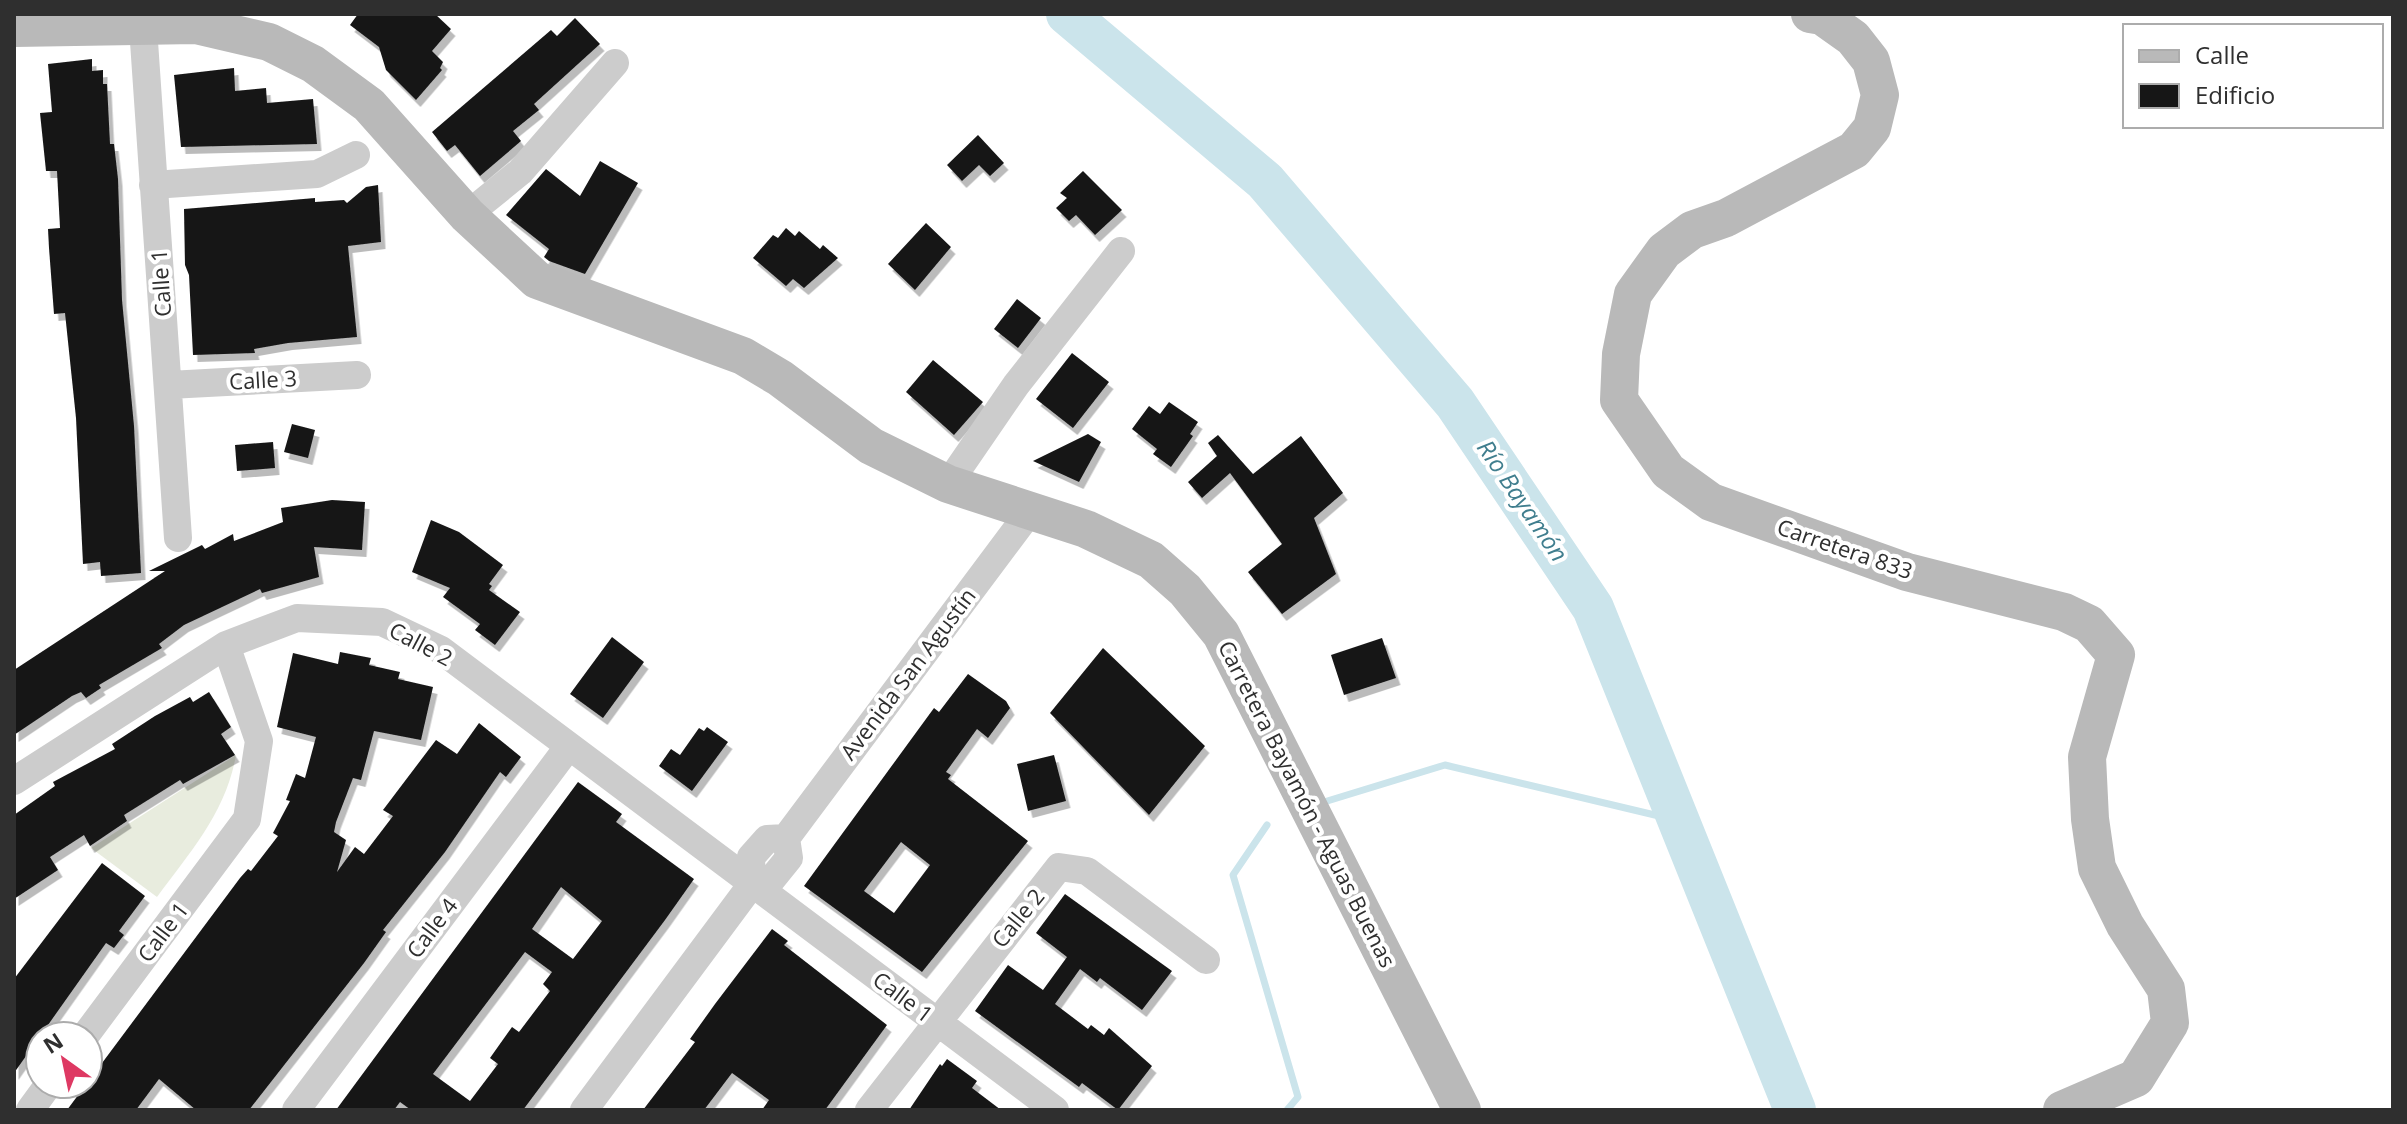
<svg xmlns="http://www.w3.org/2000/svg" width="2407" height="1124" font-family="'Open Sans',sans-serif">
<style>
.green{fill:#e8ecde}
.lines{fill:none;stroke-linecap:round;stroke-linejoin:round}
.stream{stroke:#cbe4eb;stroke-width:7}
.river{stroke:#cbe4eb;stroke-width:42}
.building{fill:#161616;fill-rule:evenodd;filter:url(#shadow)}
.street{stroke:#ccc;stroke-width:28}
.secondary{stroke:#b9b9b9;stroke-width:38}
.labels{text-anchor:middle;stroke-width:8;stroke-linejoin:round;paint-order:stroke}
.street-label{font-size:22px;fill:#2f2f2f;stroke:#fff}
.water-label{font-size:24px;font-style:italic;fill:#407e8e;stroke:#fff}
</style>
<defs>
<filter id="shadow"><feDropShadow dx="4.5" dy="7" stdDeviation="0" flood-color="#0004"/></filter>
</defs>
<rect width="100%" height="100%" fill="#fff"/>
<path class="green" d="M236,755C226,812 191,851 157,897L91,848Z"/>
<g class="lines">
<path class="stream" d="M1324,802L1445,765L1680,821
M1267,825L1233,875L1298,1097L1287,1110"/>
<path class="river" d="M1067,14L1265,181L1455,403L1593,608L1795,1110"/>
</g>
<path class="building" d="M358,14H435L451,29L432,51L443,62L440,68L442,70L416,100L386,70L379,47L350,25Z
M575,18L600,44L534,104L539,110L513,131L521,141L480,176L455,145L447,151L432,132L551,30L557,36Z
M92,59V71L103,70V84H107L110,144H114L118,179L122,300L134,426L141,573L101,576L100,562L83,564L76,418L65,313L54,314L49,248L48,229L60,228L57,171H46L40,113L52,112L48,64Z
M234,68L235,91L266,88L267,103L313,99L317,144L181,147L174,75Z
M978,135L1004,163L990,176L979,165L962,181L947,165Z
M600,161L638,183L585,274L549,261L544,257L549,249L506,215L546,169L580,196Z
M1083,171L1122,210L1095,235L1076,215L1069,221L1056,208L1067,198L1060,193Z
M378,185L381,242L348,246L357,337L288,343L254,349L255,353L193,355L189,275L185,265L184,209L315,198V202L344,200L347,203L366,187Z
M926,223L951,247L915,290L888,264Z
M786,228L795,236L799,231L820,249L823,245L838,258L804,288L793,279L786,286L753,258L773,235L778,238Z
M1017,299L1041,318L1018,348L994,329Z
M1072,353L1109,382L1073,428L1036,399Z
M933,360L983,402L954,435L906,392Z
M1169,402L1198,422L1190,434L1193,436L1171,467L1153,454L1157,449L1132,429L1149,406L1160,414Z
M292,424L315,430L308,458L284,452Z
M1088,434L1101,442L1079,482L1033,461Z
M1218,435L1253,474L1301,436L1343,493L1314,518L1336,574L1282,614L1248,572L1282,544L1230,473L1202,498L1188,482L1217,456L1208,443Z
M273,442L275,468L237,471L235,445Z
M332,500L365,502L362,550L314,547L319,577L262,593L260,589L184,625L159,644L162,648L99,685L101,688L86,698L81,692L72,696L14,735V670L165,571H149L202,545L205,549L233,534L234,541L283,522L281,508Z
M431,520L459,532L503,565L489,584L492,586L489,590L520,612L495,645L475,630L480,624L443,597L450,588L412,572Z
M612,637L644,662L603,718L570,694Z
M1382,638L1396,678L1344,695L1331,655Z
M1103,648L1205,746L1149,815L1050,713Z
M340,652L371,658L369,665L400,672L398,679L433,687L421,740L374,731L361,780L353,778L336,822L334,832L346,840L337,872L355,847L364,854L393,816L383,810L436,740L457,754L479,723L521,757L506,777L500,772L445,852L383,930L386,932L364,963L249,1110H196L159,1079L136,1110H67L240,878L248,869L251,871L278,836L273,833L290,801L286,800L296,774L305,778L316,737L277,727L293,653L338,664Z
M968,674L1006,701L1010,708L988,738L977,729L946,772L951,775L948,779L1028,841L922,972L804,886L934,708L939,712ZM901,842L930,865L894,913L864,891Z
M209,692L231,727L221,734L235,755L183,784L180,780L124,815L127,821L90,846L84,835L50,857L58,870L14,899V815L55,786L53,782L115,749L112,744L155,716L190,697L193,702Z
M707,727L728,742L692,791L659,766L671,749L680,755L699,728L704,731Z
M1054,755L1066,801L1028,811L1017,764Z
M578,782L622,814L616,822L694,879L665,920L523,1110H411L400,1102L394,1110H336ZM561,887L602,921L573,959L532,929ZM525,952L552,972L543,984L550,991L519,1032L512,1027L490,1058L498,1064L470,1101L433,1074Z
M102,863L145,896L119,931L124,935L114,948L106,943L14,1073V979Z
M1065,894L1172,971L1142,1010L1100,978L1097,982L1080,969L1055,1004L1088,1029L1091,1025L1104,1035L1109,1028L1152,1066L1118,1110L1082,1083L1079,1087L975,1011L1008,965L1043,990L1067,957L1036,933Z
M772,929L788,941L784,945L887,1025L825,1110H762L769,1100L732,1073L704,1110H643L695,1042L690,1039L715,1004Z
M947,1059L977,1081L972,1088L1001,1110H909L940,1064L942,1066Z"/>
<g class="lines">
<path class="street" d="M143,27L178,538
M153,185L317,174L356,155
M467,215L520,172L615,63
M169,385L357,375
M948,484L1016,385L1121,251
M14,781L226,645L297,618L382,622L441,650L1055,1110
M752,884L772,879L789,858L786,838L1031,510
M85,1036L247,819L259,741L226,645
M30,1110L49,1084
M296,1110L569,746
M584,1110L752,884L751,857L767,839L786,838
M869,1110L1059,867L1087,871L1206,960"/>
<path class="secondary" d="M1810,14L1822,16L1853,38L1871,61L1880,95L1872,128L1854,150L1726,218L1692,230L1664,251L1633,294L1621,354L1619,400L1668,471L1711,502L1907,572L2064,612L2089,624L2116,655L2087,757L2090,819L2097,868L2125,925L2166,989L2170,1023L2136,1078L2062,1110
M14,28L196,25L269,42L313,64L369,105L467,215L537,280L743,356L780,378L871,446L948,484L1086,529L1151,560L1185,590L1221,634L1462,1110"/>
</g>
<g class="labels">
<g class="street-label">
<text transform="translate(161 283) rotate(-94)" y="8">Calle 1</text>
<text transform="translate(263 380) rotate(-3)" y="8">Calle 3</text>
<text transform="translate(1845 549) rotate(19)" y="8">Carretera 833</text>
<text transform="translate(421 644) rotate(28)" y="8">Calle 2</text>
<text transform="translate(908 674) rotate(-53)" y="8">Avenida San Agustín</text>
<text transform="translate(1307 804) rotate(63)" y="8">Carretera Bayamón - Aguas Buenas</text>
<text transform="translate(1018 918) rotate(-51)" y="8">Calle 2</text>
<text transform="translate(432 928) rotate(-53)" y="8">Calle 4</text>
<text transform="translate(163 932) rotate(-53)" y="8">Calle 1</text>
<text transform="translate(903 997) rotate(37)" y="8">Calle 1</text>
</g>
<g class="water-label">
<text transform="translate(1522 501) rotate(56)" y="8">Río Bayamón</text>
</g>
</g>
<rect width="2407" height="1124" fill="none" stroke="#2f2f2f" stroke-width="32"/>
<rect x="2123" y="24" width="260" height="104" fill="#ffffff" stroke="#acacac" stroke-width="2"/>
<rect x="2139" y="50" width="40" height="12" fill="#b9b9b9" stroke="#acacac" stroke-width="2"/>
<text x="2195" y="64" font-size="24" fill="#2f2f2f">Calle</text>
<rect x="2139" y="84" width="40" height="24" fill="#161616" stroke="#acacac" stroke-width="2"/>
<text x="2195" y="104" font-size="24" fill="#2f2f2f">Edificio</text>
<g transform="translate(64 1060) rotate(327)"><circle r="38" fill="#ffffff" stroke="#acacac" stroke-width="2"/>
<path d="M0-6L14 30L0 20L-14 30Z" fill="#de3963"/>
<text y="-12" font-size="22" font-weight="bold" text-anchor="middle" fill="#2f2f2f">N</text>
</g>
</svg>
